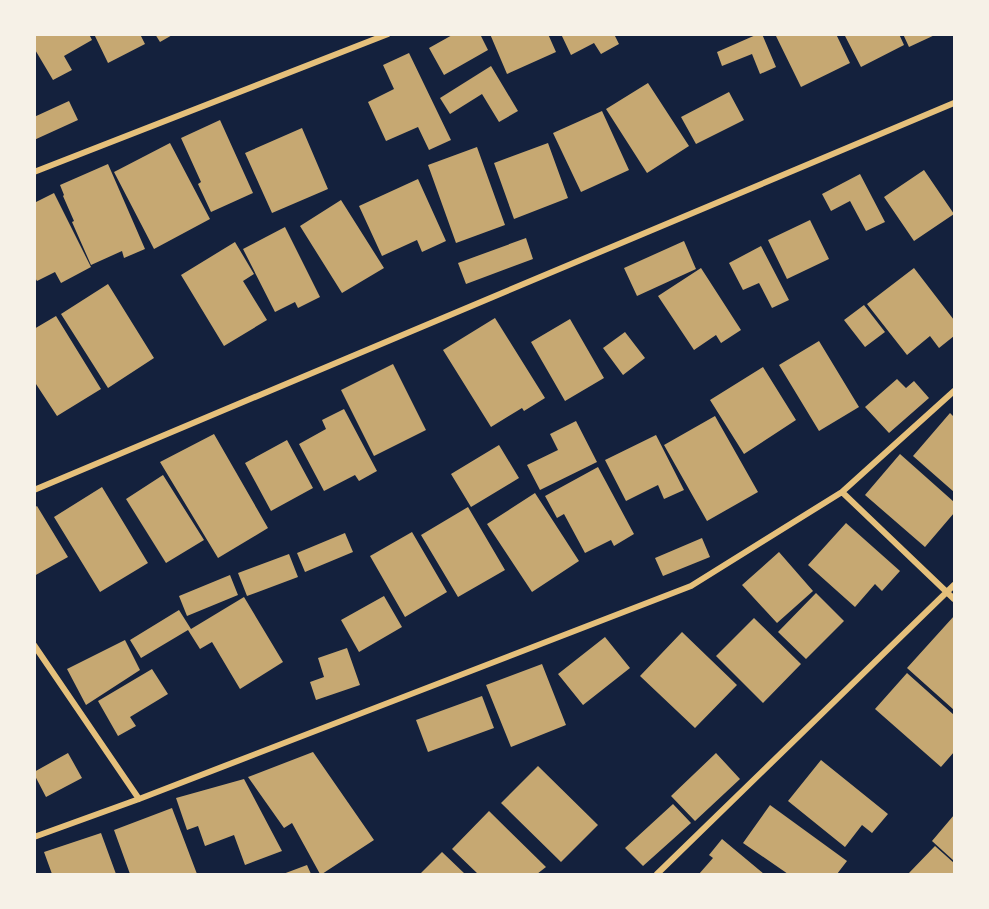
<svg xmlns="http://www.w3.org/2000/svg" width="989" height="909" font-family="Montserrat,sans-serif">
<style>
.building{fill:#c6a872}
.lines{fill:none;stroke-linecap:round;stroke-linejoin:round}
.minor{stroke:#e5c07b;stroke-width:6}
</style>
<rect width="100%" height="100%" fill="#14213d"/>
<path class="building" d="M34,34H89L92,40L64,56L72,70L53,80L34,48Z
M94,34H140L145,44L108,63Z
M155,34H174L160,42Z
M454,34H480L488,50L444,75L429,48Z
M490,34H548L556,52L507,74Z
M561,34H614L619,44L601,54L594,43L571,55Z
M758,34H762L776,67L760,74L752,54L722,66L717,52Z
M775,34H836L850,63L801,87Z
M844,34H899L904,45L861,67Z
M903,34H937L909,47Z
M409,53L451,140L429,150L418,127L386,141L368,102L394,89L383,65Z
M491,66L518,111L499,122L482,94L450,114L440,98Z
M648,83L689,146L647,173L606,109Z
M729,92L744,120L696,144L681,117Z
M69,101L78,120L34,140V117Z
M602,111L629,170L581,192L553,133Z
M220,120L253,193L211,212L198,184L201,182L181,138Z
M302,128L328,189L272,213L245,153Z
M170,143L210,219L154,249L114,172Z
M548,143L568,198L514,219L494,163Z
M477,147L505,225L456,243L428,165Z
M108,164L145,249L124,258L122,251L91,265L72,222L74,221L63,196L64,195L60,185Z
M924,170L954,214L914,241L884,197Z
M860,174L885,222L866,231L850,201L831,211L822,194Z
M418,179L446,241L422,252L417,240L382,256L359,206Z
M54,193L91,267L61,283L55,272L37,281L34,276V203Z
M341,200L384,268L342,293L300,226Z
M810,220L829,259L787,279L768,240Z
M285,227L320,297L298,308L295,302L275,312L243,249Z
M526,238L533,259L466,284L458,263Z
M684,241L696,269L637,296L624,268Z
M235,242L254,274L243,281L267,320L224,346L181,275Z
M761,246L789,300L772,308L759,283L743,290L729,263Z
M701,268L741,330L721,343L716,335L694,350L658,296Z
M914,268L954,320V336L939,348L930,336L907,355L867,304Z
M108,284L154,358L108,388L61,314Z
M864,305L885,332L865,347L844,320Z
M56,316L101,389L57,416L34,381V329Z
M495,318L545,398L524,411L522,408L491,427L443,350Z
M570,319L604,378L565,401L531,342Z
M625,332L645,358L623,375L603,348Z
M819,341L859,407L819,431L779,365Z
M393,364L426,430L374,456L341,390Z
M763,367L796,420L744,454L710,400Z
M897,379L906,388L914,381L929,398L889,433L865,407Z
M344,409L377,471L359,481L355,475L324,491L299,444L326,429L322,420Z
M950,413L954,417V492L913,456Z
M715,416L758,492L707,521L664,445Z
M576,421L597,462L540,490L527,465L558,450L550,434Z
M214,434L268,528L218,558L160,462Z
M656,435L684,490L664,499L658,485L626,501L605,460Z
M287,440L313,488L271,511L245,463Z
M499,445L519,478L471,507L451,474Z
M900,454L954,502V513L925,547L865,495Z
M598,467L634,534L614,546L611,540L585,553L564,514L557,518L545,496Z
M163,475L204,540L166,563L126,499Z
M102,487L148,563L100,592L54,517Z
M535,493L579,561L532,592L487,524Z
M37,506L68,557L34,576V508Z
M468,507L505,570L458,597L421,535Z
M846,523L900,571L882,591L875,584L855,607L808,565Z
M412,532L447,592L405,617L370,556Z
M345,533L353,552L305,572L297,553Z
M702,538L710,557L663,576L655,558Z
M779,552L813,591L777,623L742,585Z
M289,554L298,577L247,596L238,573Z
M230,575L238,595L187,616L179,596Z
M816,593L844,621L806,659L778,632Z
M384,596L402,627L359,652L341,620Z
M244,597L283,662L240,689L212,642L200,649L188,630L141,658L130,640L179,610L191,629Z
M954,616V710L907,668Z
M754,618L801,664L763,703L716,656Z
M682,632L737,685L695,728L640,676Z
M605,637L630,668L583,705L558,674Z
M125,640L140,670L86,705L67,669Z
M347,648L360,685L316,700L310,682L324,677L318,658Z
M542,664L566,725L511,747L486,685Z
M152,669L168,694L130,717L136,726L118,736L98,701Z
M907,673L954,715V752L941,767L875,709Z
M482,696L494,728L428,752L416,720Z
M313,752L374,840L322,874H320L292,823L284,828L248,777Z
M68,753L82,778L46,797L34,774V772Z
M716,753L740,779L695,821L671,796Z
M821,760L888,814L872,833L862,825L845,847L788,801Z
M538,766L598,825L561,862L501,803Z
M244,779L282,851L245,865L234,835L205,846L198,826L187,830L176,798Z
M673,804L691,823L643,866L625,848Z
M770,805L847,861L837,874H788L743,843Z
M172,808L197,874H130L114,830Z
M489,811L546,867L537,874H478L452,849Z
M954,815V861L932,841Z
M101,833L116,874H52L44,852Z
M722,839L764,874H699L713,858L709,855Z
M935,846L954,863V874H908Z
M442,852L465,874H420Z
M307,865L311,874H283Z"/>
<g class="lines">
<path class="minor" d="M34,172L388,34
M34,490L954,103
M842,492L954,599
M34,645L139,799
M34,837L139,799L691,586L842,492L954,391
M657,874L954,585"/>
</g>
<rect width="989" height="909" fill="none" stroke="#f6f1e7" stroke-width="72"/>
</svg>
